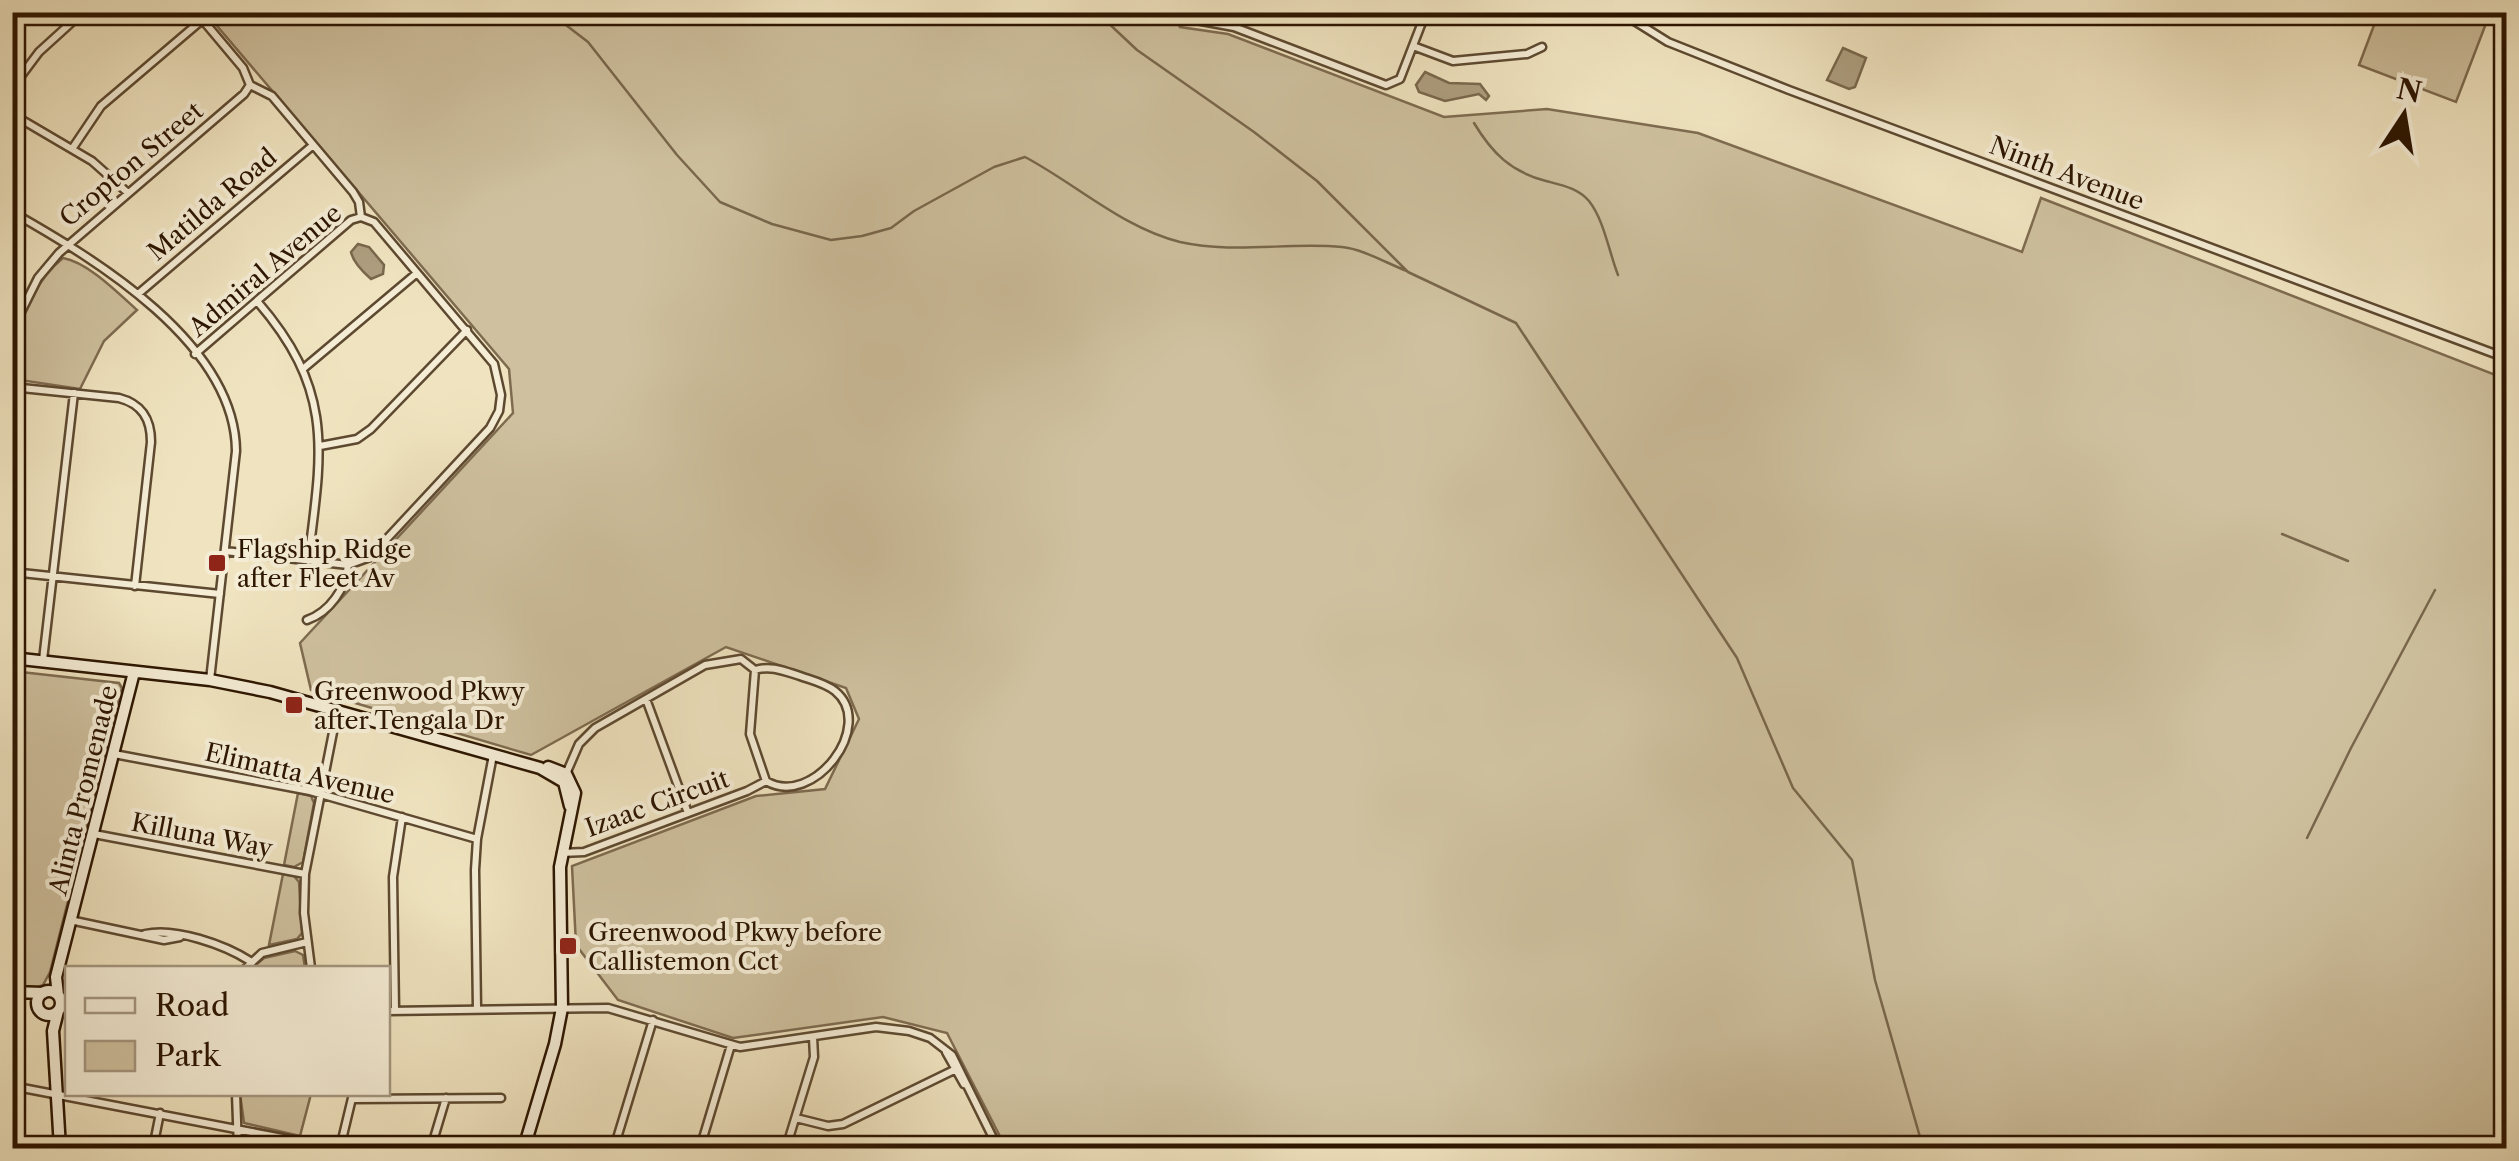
<svg xmlns="http://www.w3.org/2000/svg" width="2519" height="1161" font-family="'Libre Caslon Text',serif">
<style>
.green{fill:#cfc19f;stroke:#7e6b50;stroke-width:2.5}
.water{fill:#ad9e7f;stroke:#79674c;stroke-width:2.5}
.lines{fill:none;stroke-linecap:round;stroke-linejoin:round}
.stream{stroke:#79674c;stroke-width:2.5}
.street-casing{stroke:#5d4930;stroke-width:11}
.secondary-casing{stroke:#2c1500;stroke-width:15}
.street{stroke:#f5edd6;stroke-width:6}
.secondary{stroke:#f5edd6;stroke-width:10}
.poi-dot{fill:#8f2418;stroke:#f5edd6;stroke-width:4}
.labels{text-anchor:middle;stroke-width:8;stroke-linejoin:round;paint-order:stroke}
.street-label{font-size:25px;fill:#2c1500;stroke:#f5edd6}
.poi-label{font-size:25px;fill:#2c1500;stroke:#f5edd6;text-anchor:start}
</style>
<rect width="100%" height="100%" fill="#f0e4c0"/>
<filter id="stains"><feTurbulence type="fractalNoise" baseFrequency=".002" numOctaves="4"/><feColorMatrix values="0 0 0 0 .2 0 0 0 0 .09 0 0 0 0 .02 0 0 0 .5 -.17"/></filter>
<radialGradient id="worn" r=".72"><stop offset=".6" stop-color="#630" stop-opacity="0"/><stop offset="1" stop-color="#630" stop-opacity=".3"/></radialGradient>
<path class="green" d="M2379,12L2490,13L2456,102L2359,65Z
M206,13H1172L1180,27L1228,34L1444,117L1547,109L1698,133L2022,252L2041,198L2506,379V1148H1006L947,1033L883,1017L733,1038L618,1000L576,945L572,866L756,796L825,789L859,719L846,688L726,647L531,755L311,690L300,643L513,413L509,369Z
M63,258C87,262 116,291 137,310L104,341L80,389L13,379C12,369 12,356 12,348C16,319 40,276 63,258Z
M12,671L119,683L122,688L50,972L43,985L31,990L13,985Z
M298,793L311,796L314,803L303,862L294,867L284,865Z
M283,874L294,876L299,882L302,933L297,939L269,945Z
M295,951L303,955L305,968H252L264,958Z
M240,1094H311L300,1136L244,1123Z"/>
<path class="water" d="M1843,48L1866,58L1855,87L1849,89L1827,80Z
M1425,72L1449,83L1480,84L1489,96L1486,100L1479,94L1445,101L1419,92L1416,85Z
M358,244L369,247L384,265L383,274L371,279C363,272 353,262 351,252Z"/>
<g class="lines">
<path class="stream" d="M549,12L588,42L677,155L720,202L772,224L831,240L862,236L891,228L914,211L994,167L1025,157C1076,184 1123,228 1180,242C1234,254 1288,242 1342,247C1363,249 1388,264 1407,271
M1103,12L1104,19L1137,50L1254,132L1317,181L1408,272L1516,323L1737,658L1793,788L1852,860L1875,980L1920,1137L1926,1148
M1474,123C1492,153 1511,172 1546,181C1561,185 1578,188 1589,201C1604,220 1609,252 1618,275
M2282,534L2348,561
M2307,838L2351,748L2435,590"/>
<defs>
<path id="street" d="M196,12L243,68L250,85L272,96L353,192L359,202L361,217L374,222L494,364L501,395L499,411L490,428L370,557L348,565L225,551
M1179,12L1185,18L1234,27L1386,85L1400,79L1426,12
M1620,12L1668,42L1789,90L2506,358
M1413,46L1453,61L1527,54L1542,47
M12,88L39,52L83,12
M12,114L92,161L128,193
M72,149L101,106L202,20
M12,212C95,259 235,343 236,451L210,680
M138,294L312,146
M257,301C335,391 322,451 308,561
M12,330L38,278L59,253L244,94L250,85
M195,354L351,220L361,217
M304,368L417,273
M12,387L119,398C142,404 151,419 151,442L135,586
M320,446L357,439L371,429L467,330
M12,572L220,594
M307,620C330,612 346,588 348,565
M43,660L74,393
M755,670L750,734L766,781
M646,699L688,813
M114,754L310,791L477,839
M94,834L305,874
M561,853L584,852L747,791L766,781C813,809 877,725 835,691C825,683 811,680 800,676C784,671 771,665 755,670L741,659L705,665L595,728L579,744L566,774
M70,920L164,940L180,937
M145,934C175,927 225,945 250,961
M246,968L262,953L307,942
M311,968L304,913L305,874L337,712
M477,1009L475,870L477,839L493,755
M395,1010L393,877L402,817
M388,1011L608,1008L740,1047L876,1027L909,1031L930,1038L952,1055L998,1148
M946,1052L964,1084
M12,1086L335,1148
M236,1094L238,1148
M353,1099L501,1098
M796,1118L828,1126L843,1124L954,1070
M153,1148L160,1113
M340,1148L353,1094
M431,1148L446,1098
M614,1148L653,1020
M700,1148L731,1045
M786,1148L814,1057L813,1037
M981,1148L994,1142"/>
<path id="secondary" d="M12,658L210,680L270,692L540,768L564,782L570,806
M37 1003a12 12 0 1 1 24 0a12 12 0 1 1-24 0Z
M12,992L43,993
M58,995L56,977L134,672
M58,1011L53,1031L60,1148
M524,1148L555,1044L562,1008L560,867L575,793L566,774L548,767"/>
</defs>
<use href="#street" class="street-casing"/>
<use href="#secondary" class="secondary-casing"/>
<use href="#street" class="street"/>
<use href="#secondary" class="secondary"/>
</g>
<g class="poi-dot">
<rect x="207" y="553" width="20" height="20" rx="5"/>
<rect x="284" y="695" width="20" height="20" rx="5"/>
<rect x="558" y="936" width="20" height="20" rx="5"/>
</g>
<g class="labels">
<g class="street-label">
<text transform="translate(131 164) rotate(-40)" y="9">Cropton Street</text>
<text transform="translate(2067 173) rotate(21)" y="9">Ninth Avenue</text>
<text transform="translate(212 204) rotate(-40)" y="9">Matilda Road</text>
<text transform="translate(265 270) rotate(-40)" y="9">Admiral Avenue</text>
<text transform="translate(300 773) rotate(13)" y="9">Elimatta Avenue</text>
<text transform="translate(83 790) rotate(-76)" y="9">Alinta Promenade</text>
<text transform="translate(657 803) rotate(-20)" y="9">Izaac Circuit</text>
<text transform="translate(202 835) rotate(11)" y="9">Killuna Way</text>
</g>
<g class="poi-label">
<text x="237" y="558">Flagship Ridge<tspan x="237" dy="29">after Fleet Av</tspan></text>
<text x="314" y="700">Greenwood Pkwy<tspan x="314" dy="29">after Tengala Dr</tspan></text>
<text x="588" y="941">Greenwood Pkwy before<tspan x="588" dy="29">Callistemon Cct</tspan></text>
</g>
</g>
<rect width="2519" height="1161" fill="none" stroke="#f0e4c0" stroke-width="50"/>
<rect x="15" y="15" width="2489" height="1131" fill="none" stroke="#2c1500" stroke-width="5"/>
<rect x="25" y="25" width="2469" height="1111" fill="none" stroke="#2c1500" stroke-width="2.5"/>
<rect x="65" y="966" width="325" height="130" fill="#f5edd6" stroke="#a59780" stroke-width="2.5"/>
<rect x="85" y="998" width="50" height="15" fill="#f5edd6" stroke="#a59780" stroke-width="2.5"/>
<text x="155" y="1016" font-size="30" fill="#2c1500">Road</text>
<rect x="85" y="1041" width="50" height="30" fill="#cfc19f" stroke="#a59780" stroke-width="2.5"/>
<text x="155" y="1066" font-size="30" fill="#2c1500">Park</text>
<g transform="translate(2404 115) rotate(12)" stroke="#f5edd6" stroke-width="8" paint-order="stroke">
<path d="M0-8L18 38L0 25L-18 38Z" fill="#2c1500"/>
<text y="-15" font-size="28" font-weight="bold" text-anchor="middle" fill="#2c1500">N</text>
</g>
<rect width="100%" height="100%" filter="url(#stains)"/>
<rect width="100%" height="100%" fill="url(#worn)"/>
</svg>
